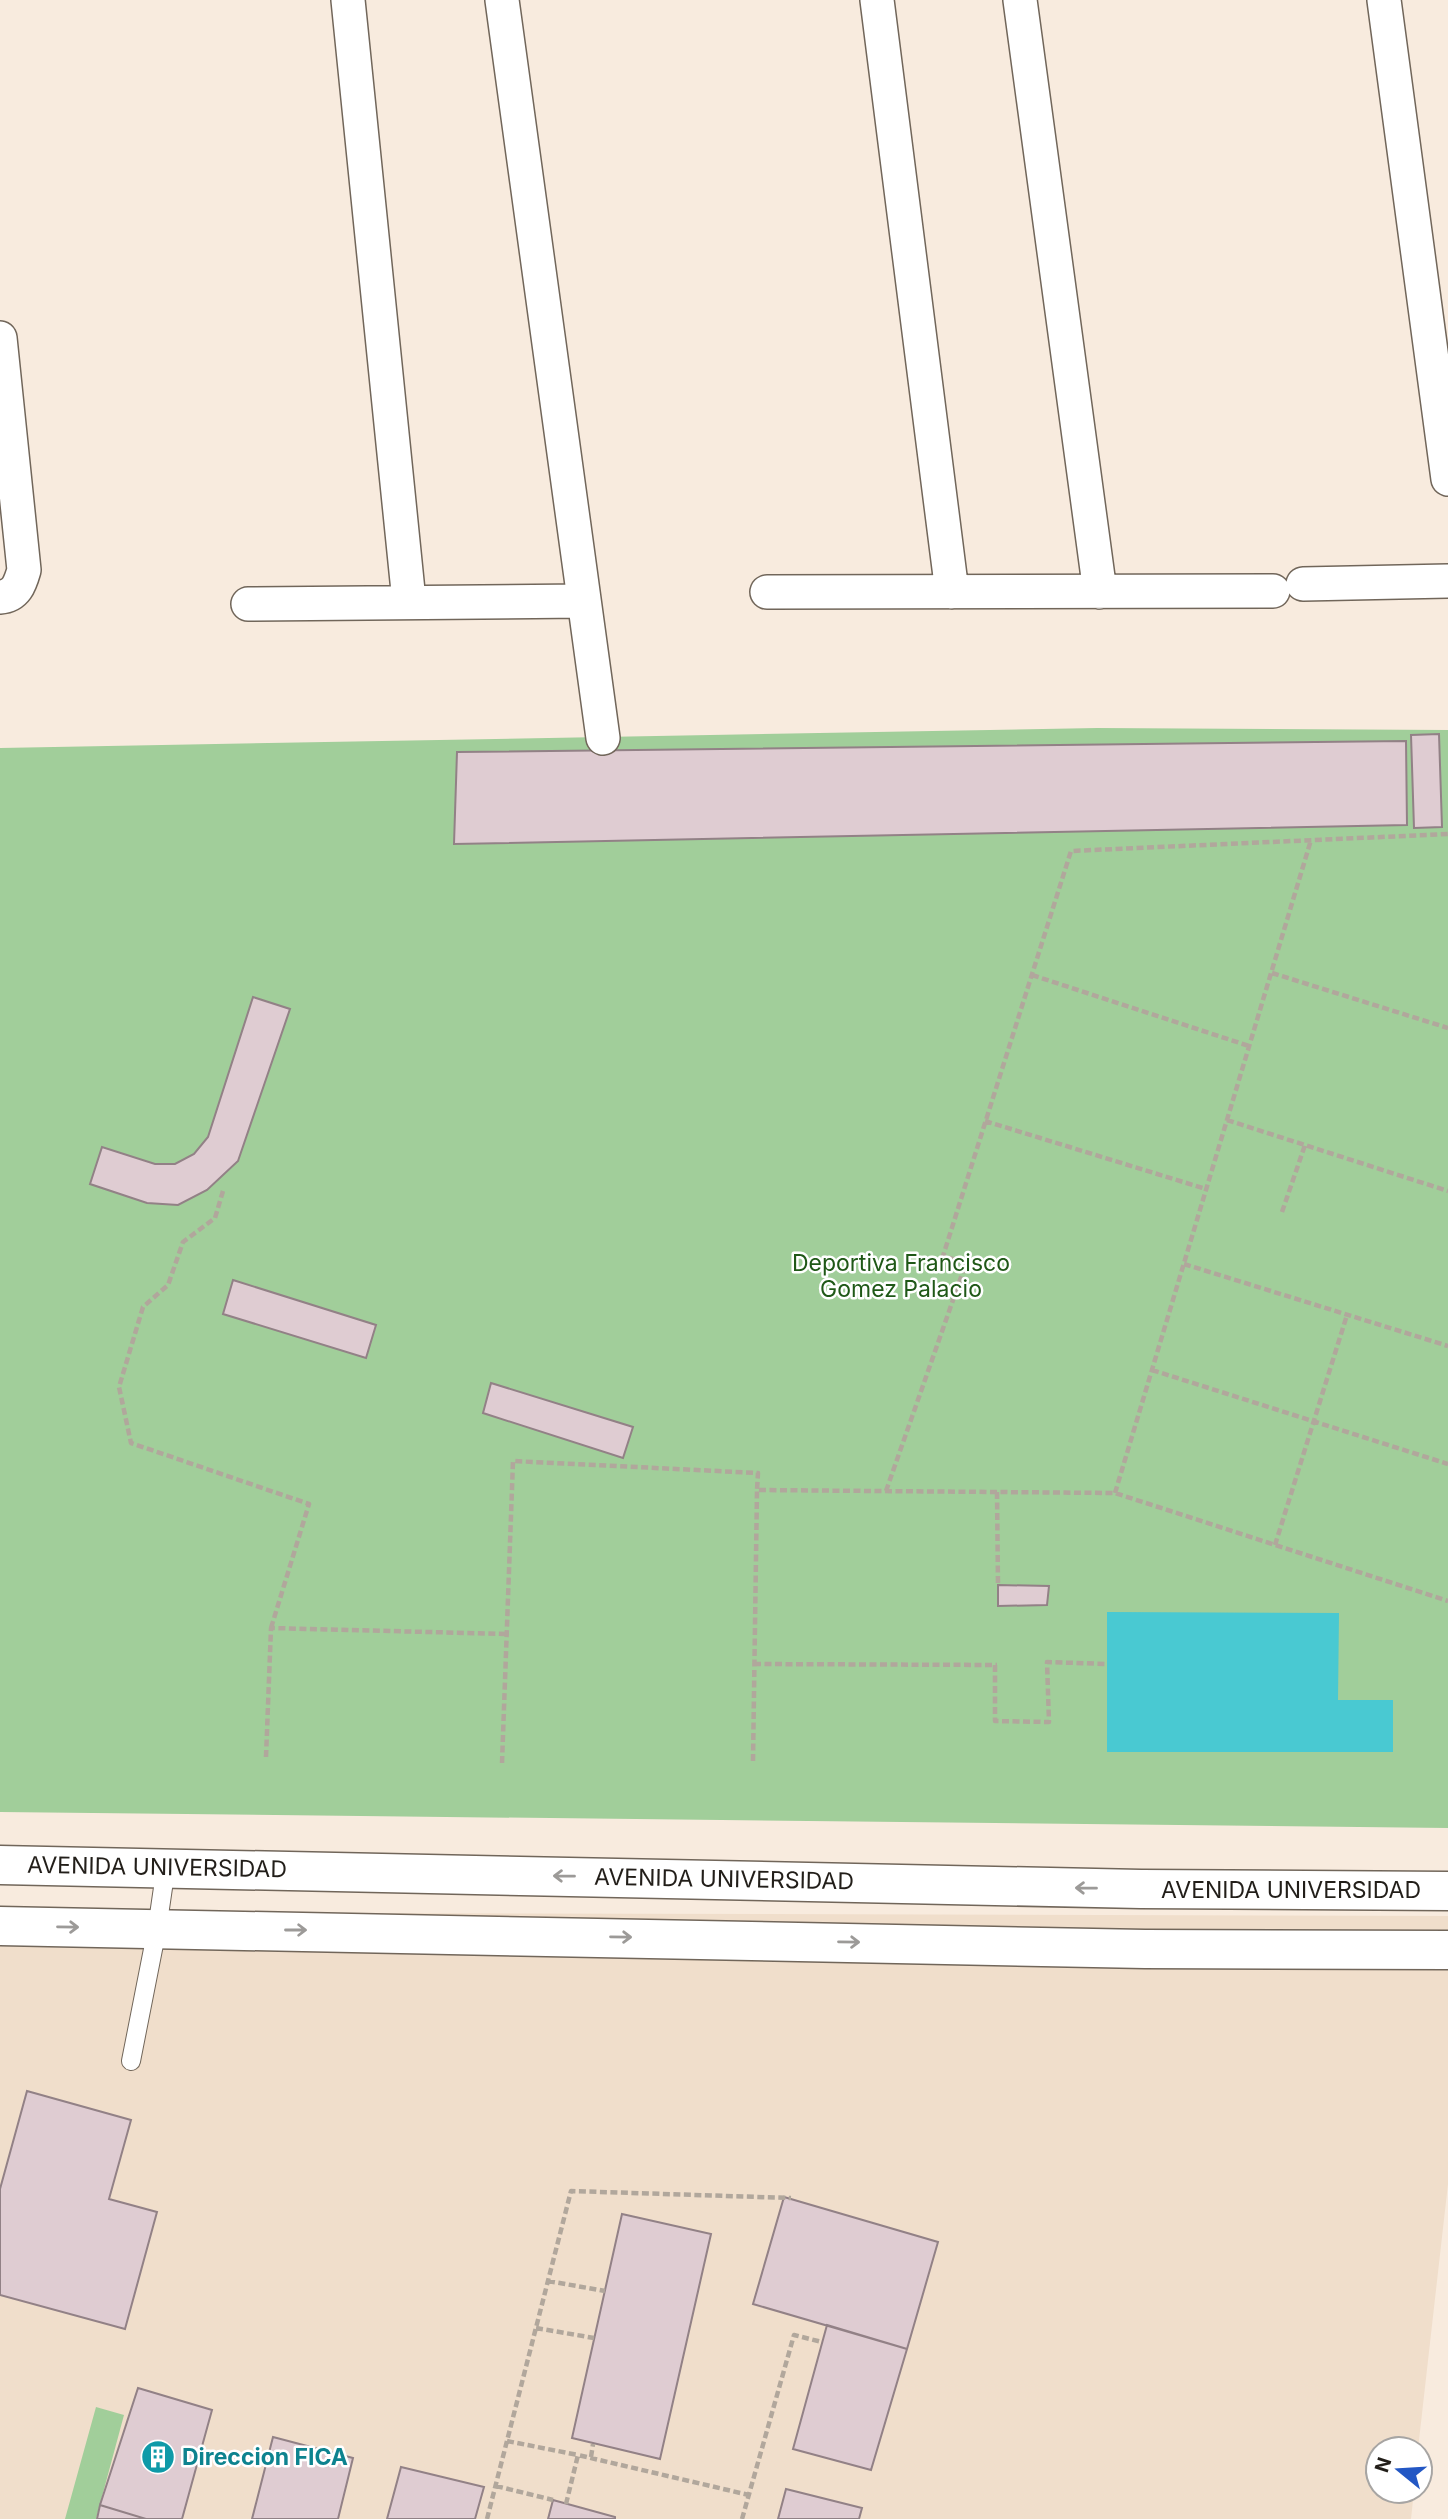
<svg xmlns="http://www.w3.org/2000/svg" width="1448" height="2519" viewBox="0 0 1448 2519" font-family="Inter,sans-serif">
<style>
.built{fill:#f0decb}
.green{fill:#a1ce9a}
.water{fill:#49c9d2}
.building{fill:#dfccd2;stroke:#928186;stroke-width:2}
.lines{fill:none;stroke-linecap:round;stroke-linejoin:round}
.service-casing{stroke:#71665a;stroke-width:20}
.minor-casing{stroke:#71665a;stroke-width:36}
.tertiary-casing{stroke:#71665a;stroke-width:41}
.path{stroke:#b1a79c;stroke-width:4.5;stroke-dasharray:7 3.5;stroke-linecap:butt}
.service{stroke:#fff;stroke-width:18}
.minor{stroke:#fff;stroke-width:33}
.tertiary{stroke:#fff;stroke-width:38}
.oneway{stroke:#9c9a98}
.labels{text-anchor:middle;dominant-baseline:central;stroke-width:5;stroke-linejoin:round;paint-order:stroke}
.park-label{font-size:23px;fill:#1f5817;stroke:#fff}
.street-label{font-size:23px;fill:#221e19;stroke:#fff}
.culture-label{font-size:23px;font-weight:bold;fill:#0d838f;stroke:#fff;text-anchor:start}
</style>
<rect width="100%" height="100%" fill="#f8ebde"/>
<!-- built -->
<path class="built" d="M0,1912L1448,1916V2184L1418,2449H1378V2491H1414L1411,2519H0Z"/>
<!-- green -->
<path class="green" d="M1097,728L1448,730V1828L0,1812V748Z
M96,2407L124,2415L96,2519H65Z"/>
<!-- water -->
<path class="water" d="M1107,1612L1339,1613L1338,1700H1393V1752H1107Z"/>
<!-- building -->
<path class="building" d="M1439,734L1442,827L1414,828L1411,735Z
M1406,741L1407,825L454,844L457,752Z
M253,997L290,1009L238,1161L207,1190L178,1205L147,1203L90,1184L102,1147L155,1164H175L194,1154L208,1137Z
M233,1280L376,1325L366,1358L223,1314Z
M491,1383L633,1427L623,1458L483,1413Z
M998,1585L1049,1586L1047,1605L998,1606Z
M27,2091L131,2120L109,2199L157,2212L125,2329L0,2295V2189Z
M784,2197L938,2242L907,2349L753,2304Z
M622,2214L711,2234L660,2459L572,2438Z
M827,2325L907,2349L871,2470L793,2449Z
M138,2388L212,2410L182,2519H146L100,2505Z
M273,2437L353,2458L338,2519H252Z
M401,2467L484,2487L475,2519H387Z
M786,2489L862,2508L859,2519H778Z
M553,2500L615,2517V2519H548Z
M100,2505L146,2519H97Z"/>
<g class="lines">
<!-- service casing -->
<g class="service-casing">
<path id="service" d="M131,2061L157,1929L166,1867"/>
</g>
<!-- minor casing -->
<g class="minor-casing">
<path id="minor" d="M348,0L409,601
M502,0L603,738
M877,0L952,592
M1020,0L1100,592
M1384,0L1448,479
M0,338L24,570C20,584 16,596 0,597
M1303,584L1448,581
M767,592L1273,591
M248,604L584,601"/>
</g>
<!-- tertiary casing -->
<g class="tertiary-casing">
<path id="tertiary" d="M0,1865L1141,1889L1448,1891
M0,1926L1145,1949L1448,1950"/>
</g>
<!-- path -->
<path class="path" d="M1272,973L1448,1028
M1032,975L1249,1046
M1227,1120L1448,1191
M985,1121L1206,1189
M223,1191L215,1218L183,1242L168,1285L143,1307L119,1387L131,1443L309,1504L271,1628
M1282,1212L1305,1145
M1184,1264L1448,1346
M1152,1370L1448,1464
M886,1491L966,1263L943,1256L1071,851L1448,834
M997,1492L998,1585
M1115,1493L1311,840
M1275,1545L1347,1315
M754,1664L997,1665
M995,1665V1721L1049,1722L1047,1662L1107,1664
M266,1757L271,1628L507,1634
M753,1761L757,1490L1115,1493L1448,1601
M502,1763L513,1461L758,1473L757,1490
M548,2281L605,2291
M536,2328L594,2338
M507,2441L578,2455
M591,2457L593,2444
M496,2486L553,2500
M566,2504L578,2455L749,2495
M487,2519L571,2191L791,2198
M742,2519L794,2335L822,2342"/>
<!-- service -->
<use href="#service" class="service"/>
<!-- minor -->
<use href="#minor" class="minor"/>
<!-- tertiary -->
<use href="#tertiary" class="tertiary"/>
</g>
<!-- one-way arrows -->
<defs><path id="oneway-shaft" d="M-6 0H5M1.5-3L5.5 0L1.5 3" fill="none" stroke-width="1.6" stroke-linecap="round" stroke-linejoin="round" transform="scale(1.75)"/></defs>
<g class="oneway">
<use href="#oneway-shaft" transform="translate(564 1876) rotate(-179)"/>
<use href="#oneway-shaft" transform="translate(1086 1888) rotate(-179)"/>
<use href="#oneway-shaft" transform="translate(68 1927) rotate(1)"/>
<use href="#oneway-shaft" transform="translate(296 1930)"/>
<use href="#oneway-shaft" transform="translate(621 1937) rotate(1)"/>
<use href="#oneway-shaft" transform="translate(849 1942) rotate(1)"/>
</g>
<!-- icons -->
<defs>
<g id="building-disc" transform="scale(1.75)"><circle r="9.5" fill="#0f9aa8" stroke="#fff"/><path d="M-4-6H4V6H1V3H-1V6H-4ZM-2.5-4.3h1.7v1.8h-1.7ZM.8-4.3h1.7v1.8H.8ZM-2.5-1h1.7V.8h-1.7ZM.8-1h1.7V.8H.8Z" fill="#fff"/></g>
</defs>
<g fill-rule="evenodd">
<use href="#building-disc" x="158" y="2457"/>
</g>
<g class="labels">
<!-- park labels -->
<g class="park-label">
<text x="901" y="1263">Deportiva Francisco<tspan x="901" dy="26">Gomez Palacio</tspan></text>
</g>
<!-- street labels -->
<g class="street-label">
<text transform="translate(157 1867) rotate(1)">AVENIDA UNIVERSIDAD</text>
<text transform="translate(724 1879) rotate(1)">AVENIDA UNIVERSIDAD</text>
<text x="1291" y="1890">AVENIDA UNIVERSIDAD</text>
</g>
<!-- culture labels -->
<g class="culture-label">
<text x="182" y="2457">Direccion FICA</text>
</g>
</g>
<!-- north arrow -->
<g transform="translate(1399 2470) rotate(288)"><circle r="33" fill="#ffffff" stroke="#a7a5a3" stroke-width="2"/>
<path d="M0-5L12 26L0 18L-12 26Z" fill="#2357c4"/>
<text y="-10" font-size="19" font-weight="bold" text-anchor="middle" fill="#221e19">N</text>
</g>
</svg>
